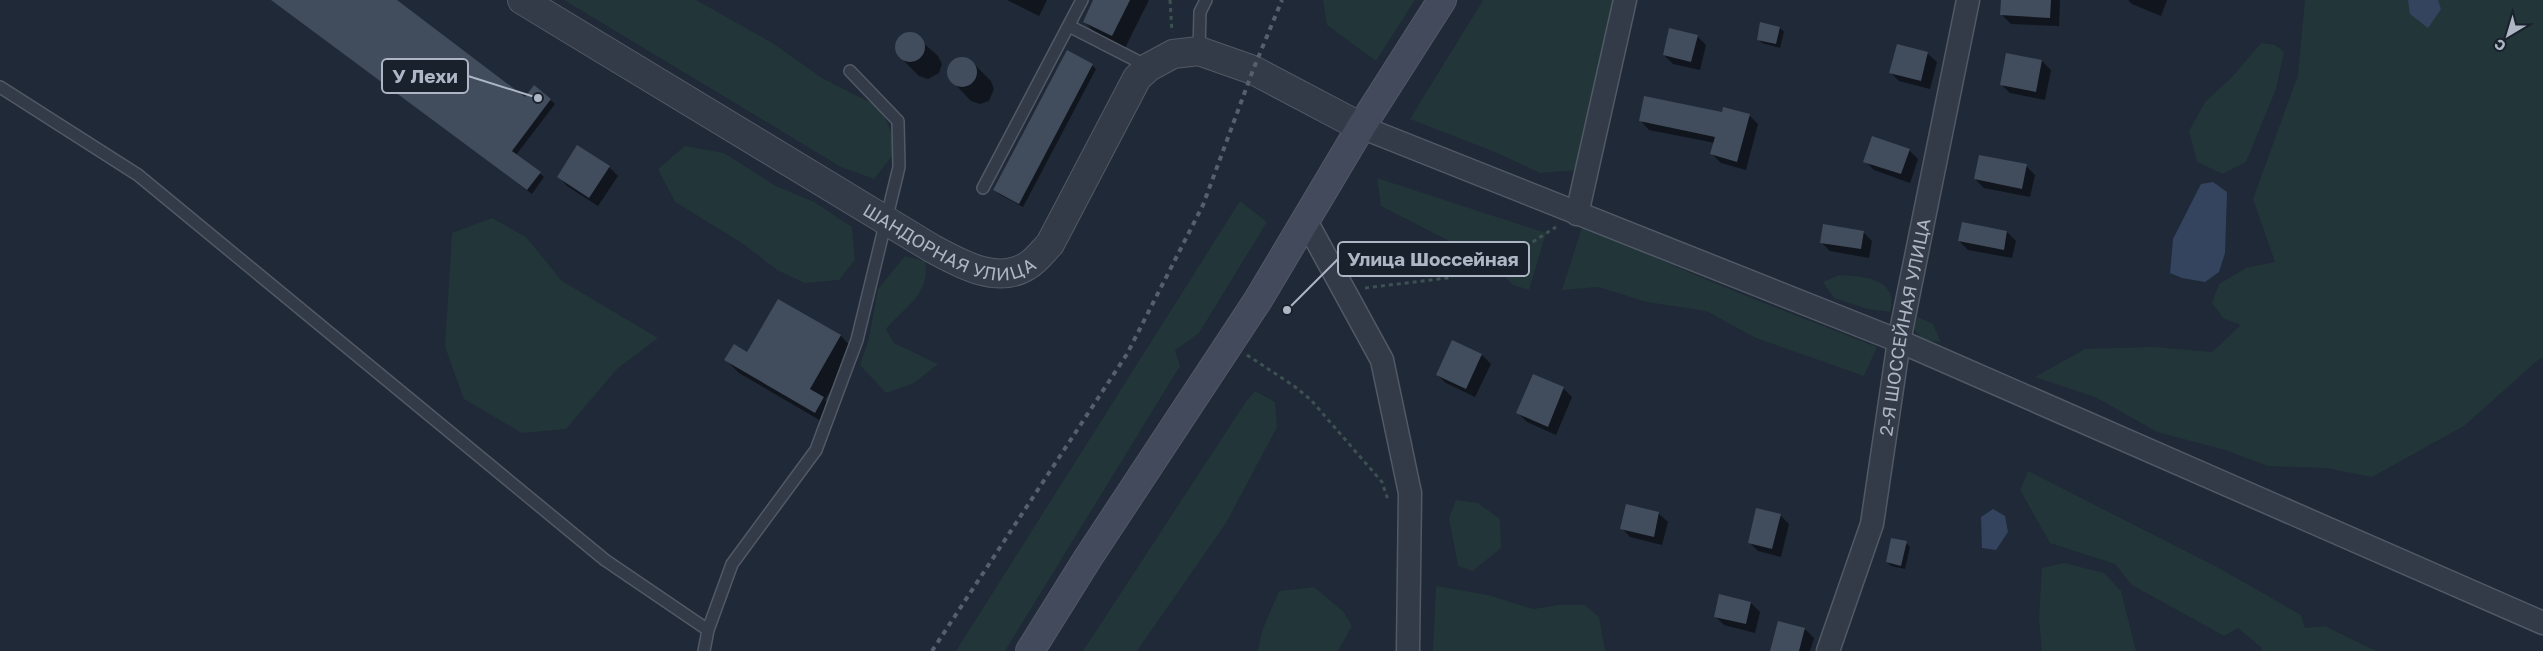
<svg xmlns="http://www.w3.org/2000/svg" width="2543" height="651" viewBox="0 0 2543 651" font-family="'Golos Text',sans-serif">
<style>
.green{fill:#223538}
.water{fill:#34445f}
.shadow{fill:#0007}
.building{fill:#414c5c}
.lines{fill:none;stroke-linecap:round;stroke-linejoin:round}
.service-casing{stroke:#515966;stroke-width:14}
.minor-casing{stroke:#515966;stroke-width:25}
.tertiary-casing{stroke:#515966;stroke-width:30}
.secondary-casing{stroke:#515966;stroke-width:30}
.path{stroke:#3d5153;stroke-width:3;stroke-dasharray:4 4;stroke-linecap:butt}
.service{stroke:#343b48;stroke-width:11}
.minor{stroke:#343b48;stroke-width:22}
.tertiary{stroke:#343b48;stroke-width:28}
.secondary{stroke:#424a5b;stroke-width:28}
.rail{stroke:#565f6f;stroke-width:4;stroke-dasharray:5 5;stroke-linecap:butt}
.labels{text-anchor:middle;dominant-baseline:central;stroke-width:4;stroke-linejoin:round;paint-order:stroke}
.street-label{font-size:18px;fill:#aeb6c5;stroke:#19212c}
.leader{fill:none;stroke:#aeb6c5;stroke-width:2}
.callout-dot{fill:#aeb6c5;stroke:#19212c;stroke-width:2}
.callout{fill:#19212c;stroke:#aeb6c5;stroke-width:2}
.callout-label{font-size:19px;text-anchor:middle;font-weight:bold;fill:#aeb6c5}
</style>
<rect width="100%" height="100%" fill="#202937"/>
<!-- green -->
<path class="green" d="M564,0H696L774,44L822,78L881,108L898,149L874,179L841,167Z
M1323,0H1415L1376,61L1327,25Z
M1483,0H1616L1579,170L1540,173L1495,152L1410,119Z
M2305,0H2543V358L2538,360L2464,426L2372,477L2326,468L2268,466L2225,450L2157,432L2095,397L2035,377L2085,349L2153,347L2212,352L2241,325L2223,318L2212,303L2219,284L2246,268L2275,262L2253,199L2298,75Z
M2261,43L2275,45L2284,52L2276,89L2246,162L2223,174L2197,162L2189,131L2205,102L2233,76Z
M685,146L724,153L774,185L814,202L852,227L855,260L839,280L805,283L777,270L742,243L675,202L658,169Z
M1377,178L1546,233L1529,290L1513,285L1490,262L1381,206Z
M1240,201L1267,222L1199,333L1175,350L1180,366L1005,651H956Z
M492,218L526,237L562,281L658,338L617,369L566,429L522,433L464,399L445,347L452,233Z
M1583,224C1679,271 1778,309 1877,347L1864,376L1756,338L1706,311L1647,302L1598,287L1562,290Z
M905,256L925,261C931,294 905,307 886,329L894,343L938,364L914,383L886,393L860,365L869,338L878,289Z
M1839,275C1864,277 1899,277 1890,312L1868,309L1834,298L1823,282Z
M1918,317L1933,324L1941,342L1923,340L1913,328Z
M1255,391L1275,402L1277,427L1226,523L1137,651H1083L1245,403Z
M2028,471L2219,568L2301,615L2305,628L2325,626L2376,651H2261L2262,648L2238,628L2224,636L2132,585L2115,564L2050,543L2020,490Z
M1456,500L1478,503L1500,519L1501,548L1473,571L1458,566L1449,518Z
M2064,563L2104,573L2121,591L2136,651H2042L2039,619L2042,568Z
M1436,586L1488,595L1533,609L1559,605H1585L1599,617L1605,651H1433Z
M1314,587L1344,612L1352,626L1338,651H1258L1262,631L1279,591Z"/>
<!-- water -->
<path class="water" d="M2408,0H2438L2441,9L2428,28L2410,14Z
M2213,182L2227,192L2225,253L2219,272L2205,282L2182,278L2170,273L2173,239L2201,184Z
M1993,509L2005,516L2008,532L1996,550L1982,548L1981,517Z"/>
<!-- shadow -->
<path class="shadow" d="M272,0H395L526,99L534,87L555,104L516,155L544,177L532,194Z
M1007,0H1047L1039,16Z
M1095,0H1149L1125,48L1097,35L1084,21Z
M2003,0H2060L2059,26L2011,24L2002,15Z
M2128,0H2167L2161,16L2132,4Z
M1761,24L1780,28L1784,32L1780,48L1762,43L1758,39Z
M913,34L938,56L942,64L939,73L928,79L919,76L901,58L896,45L900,37Z
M1697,36L1706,45L1700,70L1673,64L1664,55Z
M1898,45L1928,54L1937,62L1930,89L1899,81L1890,72Z
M2007,55L2042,61L2051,70L2045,100L2010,93L2001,84Z
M960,58L973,63L991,81L994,89L989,101L980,104L971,101L954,83L948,70L952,62Z
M1092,65L1096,69L1023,207L999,194L994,190Z
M1723,113L1749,115L1758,124L1746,170L1721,163L1712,154L1715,143L1649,130L1641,121Z
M1909,150L1918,159L1910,183L1874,170L1865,161Z
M2026,166L2035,175L2030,197L1984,188L1975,179Z
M609,167L618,176L598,206L567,186L559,177Z
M1863,232L1872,241L1869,258L1830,251L1821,242Z
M2007,232L2016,241L2012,258L1968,250L1959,241Z
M779,300L841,336L854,350L825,400L836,411L828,425L739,373L726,360L748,354Z
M1453,342L1482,355L1491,364L1475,397L1446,383L1437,375Z
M1563,388L1572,397L1556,435L1527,422L1518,413Z
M1627,506L1659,514L1668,522L1662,545L1630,537L1622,528Z
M1780,515L1789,524L1781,557L1758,551L1749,542Z
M1906,543L1910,547L1905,569L1891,566L1887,562Z
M1720,596L1751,603L1760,612L1755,633L1724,625L1715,616Z
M1805,629L1814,638L1810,651H1773Z"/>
<!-- building -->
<path class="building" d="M271,0H397L525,97L534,85L551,99L512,151L541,172L527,190Z
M1093,0H1130L1112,36L1083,22Z
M2001,0H2051L2050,18L2000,15Z
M1760,22L1780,27L1776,44L1757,40Z
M1669,28L1698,35L1691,62L1663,55Z
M895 47a15 15 0 1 1 30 0a15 15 0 1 1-30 0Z
M1897,44L1928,52L1921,81L1889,73Z
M1067,50L1093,64L1019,204L993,190Z
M2006,53L2042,60L2036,92L2000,85Z
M947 72a15 15 0 1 1 30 0a15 15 0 1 1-30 0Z
M1644,96L1722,112L1723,107L1750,114L1737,162L1710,154L1715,137L1639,121Z
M1872,136L1910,149L1901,174L1863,162Z
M577,145L610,166L589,198L557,177Z
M1979,155L2027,164L2022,189L1974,179Z
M1962,222L2007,231L2004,250L1958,241Z
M1823,224L1864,231L1861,249L1820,243Z
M778,299L841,335L810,389L824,397L815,413L724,360L734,344L747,352Z
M1452,340L1482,354L1466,389L1436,375Z
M1533,374L1564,387L1548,427L1516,413Z
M1626,504L1659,512L1654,537L1620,529Z
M1756,508L1781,514L1772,549L1748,543Z
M1891,538L1907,541L1901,566L1886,562Z
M1719,594L1751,602L1746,624L1714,617Z
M1778,621L1805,628L1799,651H1770Z"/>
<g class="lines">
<!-- service casing -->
<g class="service-casing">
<path id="service" d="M1069,26L1149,67
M1199,51L1200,12L1206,0
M0,87L138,175L605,560L708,630
M983,188L1082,0
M704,651L708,630L732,564L816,450L857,340L899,167L898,121L850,71"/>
</g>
<!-- minor casing -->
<g class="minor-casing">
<g id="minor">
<path d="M1361,127L1899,341L2543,623"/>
<path d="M1577,214L1625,0"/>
<path d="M1306,221L1382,360L1410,493L1408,651"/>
<path id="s1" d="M1828,651L1872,524L1899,341L1968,0"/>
</g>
</g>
<!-- tertiary casing -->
<g class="tertiary-casing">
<g id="tertiary">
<path id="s2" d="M522,0L933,249C961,264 997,285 1027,266C1036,261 1043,251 1050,244L1137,78L1149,67L1173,54L1199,51L1253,70L1361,127"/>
</g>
</g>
<!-- secondary casing -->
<g class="secondary-casing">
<path id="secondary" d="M1030,651L1088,558L1258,300L1361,127L1442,0"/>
</g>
<!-- path -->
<path class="path" d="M1170,0L1172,32
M1365,288L1447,278L1517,252L1556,227
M1247,355L1294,386L1311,400L1382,482L1388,500"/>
<!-- service -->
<use href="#service" class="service"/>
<!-- minor -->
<use href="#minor" class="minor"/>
<!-- tertiary -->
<use href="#tertiary" class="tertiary"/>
<!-- secondary -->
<use href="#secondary" class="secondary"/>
<!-- rail -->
<path class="rail" d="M932,651L1127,354L1203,205L1253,70L1282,0"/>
</g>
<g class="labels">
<!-- street labels -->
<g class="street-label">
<text stroke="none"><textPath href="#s2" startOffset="495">ШАНДОРНАЯ УЛИЦА</textPath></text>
<text stroke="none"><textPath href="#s1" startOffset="334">2-Я ШОССЕЙНАЯ УЛИЦА</textPath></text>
</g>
</g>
<!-- callouts -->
<path class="leader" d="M538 98L468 76M1287 310L1338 259"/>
<g class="callout-dot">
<circle cx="538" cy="98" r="5"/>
<circle cx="1287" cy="310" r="5"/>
</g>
<g class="callout">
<rect x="382" y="59" width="86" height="34" rx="5"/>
<rect x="1338" y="242" width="191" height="34" rx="5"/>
</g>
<g class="callout-label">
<text x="425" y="83">У Лехи</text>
<text x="1433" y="266">Улица Шоссейная</text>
</g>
<!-- north arrow -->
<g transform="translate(2508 35) rotate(218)" stroke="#19212c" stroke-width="4" paint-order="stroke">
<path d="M0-4L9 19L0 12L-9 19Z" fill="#aeb6c5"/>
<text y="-8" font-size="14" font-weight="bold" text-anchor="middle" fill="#aeb6c5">С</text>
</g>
</svg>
